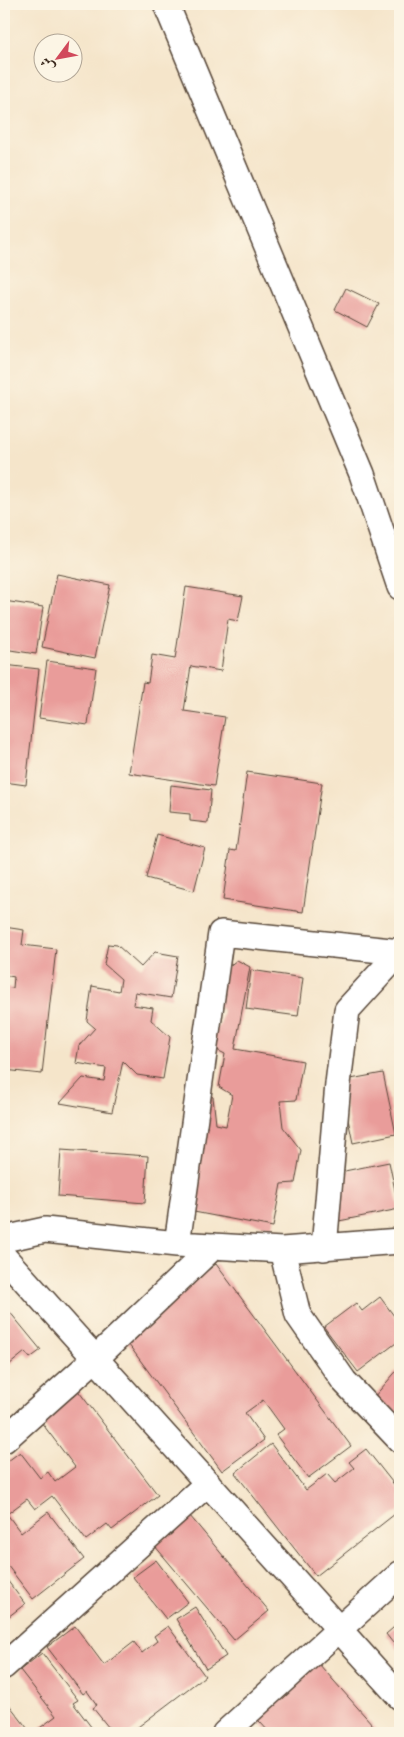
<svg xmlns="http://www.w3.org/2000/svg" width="404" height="1737" viewBox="0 0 404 1737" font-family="'IM FELL French Canon',Amiri,serif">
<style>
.building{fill:#e99c9a}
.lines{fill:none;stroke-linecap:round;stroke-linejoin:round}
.minor-casing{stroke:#574638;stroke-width:28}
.minor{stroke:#fff;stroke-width:25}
</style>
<rect width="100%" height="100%" fill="#fcf5e5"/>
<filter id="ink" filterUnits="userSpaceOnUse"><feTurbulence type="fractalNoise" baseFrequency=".02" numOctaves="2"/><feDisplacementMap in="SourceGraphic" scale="10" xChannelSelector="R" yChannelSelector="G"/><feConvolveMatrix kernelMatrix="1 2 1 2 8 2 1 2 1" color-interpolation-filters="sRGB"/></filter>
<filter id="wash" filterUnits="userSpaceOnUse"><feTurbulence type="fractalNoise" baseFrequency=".0096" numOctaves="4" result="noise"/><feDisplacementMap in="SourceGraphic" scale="20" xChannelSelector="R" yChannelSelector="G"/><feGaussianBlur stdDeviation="1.12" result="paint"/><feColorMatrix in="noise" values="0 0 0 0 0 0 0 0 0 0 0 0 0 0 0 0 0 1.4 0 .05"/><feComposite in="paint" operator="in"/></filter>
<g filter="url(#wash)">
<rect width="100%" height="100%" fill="#f5e5ca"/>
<g id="blocks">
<!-- building -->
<path class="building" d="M346,288L379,304L367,327L335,310Z
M57,574L110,585L95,658L42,647Z
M186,587L243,596L238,621L228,619L221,671L191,666L184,711L225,717L214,786L129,773L143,682L148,683L152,655L175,659Z
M4,601L43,607L36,654L4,649Z
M47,661L96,668L88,725L39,718Z
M4,665L39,669L26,785L4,782Z
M247,772L322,783L303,912L223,900L230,850L236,851Z
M171,785L211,790L208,823L190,821V814L169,812Z
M157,835L205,848L194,891L146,878Z
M4,927L24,930L22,945L56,949L42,1074L4,1070V987L13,988L14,977L4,975Z
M108,944L117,945L141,967L155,952L178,956L171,998L135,992L133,1005L153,1008L151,1020L170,1037L163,1079L137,1075L123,1061L112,1112L60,1103L83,1078L104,1081L106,1068L76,1063L79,1046L95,1028L87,1021L92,986L119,991L121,979L104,964Z
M237,960L250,967L235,1049L303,1061L296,1100L280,1101L283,1127L301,1150L295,1183L281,1184L273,1227L173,1208L191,1129L208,1127L192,1106L201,1091L213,1097L216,1124L226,1126L232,1095L219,1087L225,1054L199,1041L220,1026L223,1010L205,1000L219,974Z
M251,970L303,978L298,1016L246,1009Z
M383,1073L396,1134L353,1143L340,1081Z
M61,1150L148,1156L145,1203L58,1196Z
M389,1162L399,1209L329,1223L320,1176Z
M216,1264L351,1446L308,1478L276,1435L284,1429L263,1400L245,1413L264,1440L222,1471L123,1337L162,1303Z
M380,1297L400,1324V1340L358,1372L324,1327L356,1303L362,1311Z
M4,1305L41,1350L30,1358L25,1352L4,1369Z
M400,1367V1408L394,1416L373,1398Z
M76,1388L158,1495L112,1530L107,1524L86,1540L52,1496L35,1509L27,1499L7,1514L21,1533L48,1512L84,1559L33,1599L4,1561V1464L20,1452L40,1478L48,1472L55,1482L75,1467L38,1418Z
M271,1444L306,1490L327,1474L335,1483L354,1468L349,1462L366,1449L400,1492V1510L316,1576L235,1473Z
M190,1516L269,1611L234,1640L154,1545Z
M156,1560L188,1602L166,1619L133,1577Z
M4,1576L25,1604L4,1620Z
M195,1607L226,1656L206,1669L176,1619Z
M400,1622V1652L386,1634Z
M75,1626L104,1665L134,1642L142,1653L157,1641L154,1636L168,1626L205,1676L130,1733H113L93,1708L97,1705L87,1691L83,1694L47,1647Z
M42,1653L78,1700L73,1703L95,1732L94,1733H33L56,1716L20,1670Z
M311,1655L380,1733H270L249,1710Z
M4,1698L31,1733H4Z"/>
</g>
</g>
<g filter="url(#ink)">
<use href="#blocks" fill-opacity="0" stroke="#574638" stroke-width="1"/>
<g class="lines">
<!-- minor casing -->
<g class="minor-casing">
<path id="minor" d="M166,4L362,474L400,587
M4,1239L45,1230L177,1244L282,1250L298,1315L344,1381L400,1440
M177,1244L221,933L400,952
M324,1248L338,1084L347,1010L400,952
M282,1250L400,1241
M4,1257L400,1697
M4,1440L96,1358L214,1246
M4,1666L208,1483
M225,1733L400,1574"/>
</g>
<!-- minor -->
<use href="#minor" class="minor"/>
</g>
</g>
<!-- margin -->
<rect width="404" height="1737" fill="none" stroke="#fcf5e5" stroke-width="20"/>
<!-- north arrow -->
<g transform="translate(58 58) rotate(238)"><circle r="24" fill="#fcf5e5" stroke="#afa495"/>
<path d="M0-4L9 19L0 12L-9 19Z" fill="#d1495b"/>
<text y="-8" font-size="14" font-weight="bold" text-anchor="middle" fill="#3b2a1e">ش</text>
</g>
</svg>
